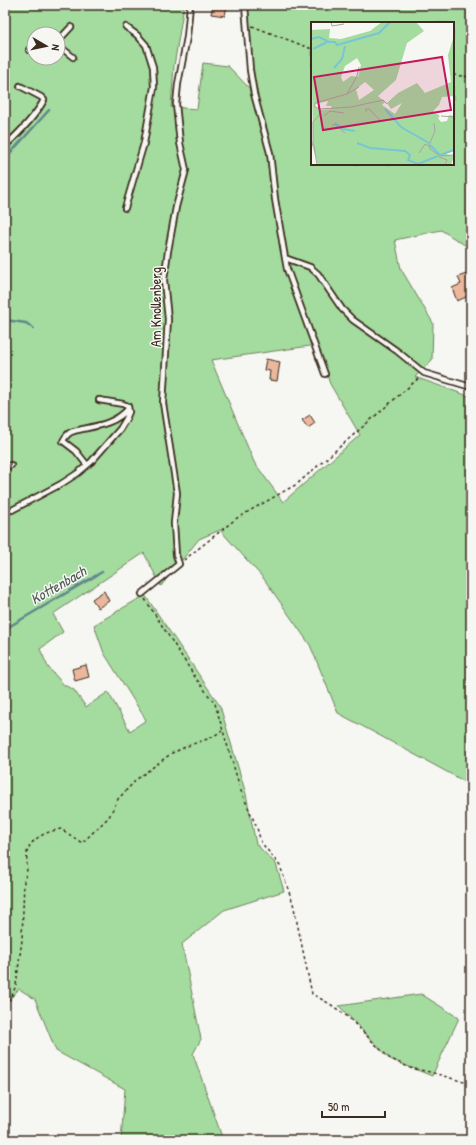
<svg xmlns="http://www.w3.org/2000/svg" width="476" height="1145" viewBox="0 0 476 1145" font-family="'Patrick Hand',sans-serif">
<style>
.green{fill:#a4db9f;stroke:#70825e;fill-rule:evenodd}
.lines{fill:none;stroke-linecap:round;stroke-linejoin:round}
.stream{stroke:#5f888b;stroke-width:2.5}
.building{fill:#ebb79d;stroke:#3b2a1e}
.service-casing{stroke:#3b2a1e;stroke-width:8}
.path{stroke:#3b2a1e;stroke-width:1.5;stroke-dasharray:3 3;stroke-linecap:butt}
.service{stroke:#f6f6f2;stroke-width:4.5}
.labels{text-anchor:middle;dominant-baseline:central;stroke-width:3;stroke-linejoin:round;paint-order:stroke}
.street-label{font-size:14px;fill:#3b2a1e;stroke:#f6f6f2}
.water-label{font-size:15px;font-style:italic;fill:#4d5954;stroke:#f6f6f2}
.inset-river{fill:none;stroke:#77c6d3;stroke-width:2}
.inset-road{fill:none;stroke:#aba49d;stroke-width:1}
.view{fill:#c2185b;fill-opacity:0.15;stroke:#c2185b;stroke-width:2}
.inset-edge{fill:none;stroke:#3b2a1e;stroke-width:2}
</style>
<rect width="100%" height="100%" fill="#f6f6f2"/>
<filter id="ink" filterUnits="userSpaceOnUse"><feTurbulence type="fractalNoise" baseFrequency=".025" numOctaves="2"/><feDisplacementMap in="SourceGraphic" scale="8" xChannelSelector="R" yChannelSelector="G"/><feConvolveMatrix kernelMatrix="1 2 1 2 8 2 1 2 1" color-interpolation-filters="sRGB"/></filter>
<g filter="url(#ink)">
<!-- green -->
<path class="green" d="M5,5H184L174,66L171,107L197,109L203,63L228,66L251,90L243,5H471V249L441,230L395,240L401,269L433,323L432,360L415,377L471,397V785L338,713L310,645L264,579L220,530L199,539L161,586L144,553L53,614L63,632L40,649L48,667L64,685L74,690L86,707L108,692L130,731L146,720L104,653L94,625L145,595L220,706L246,794L256,844L276,864L284,891L224,910L182,944L201,1039L193,1054L223,1140H121L125,1089L56,1051L35,999L19,989L5,1004ZM312,23H453V164H312ZM34,34H58V58H34ZM317,345L330,384L360,435L283,502L254,462L211,360Z
M421,994L459,1018L432,1076L390,1059L339,1006Z"/>
<g class="lines">
<!-- stream -->
<path class="stream" d="M5,159L49,110
M5,320L26,323L33,328
M5,629L102,572"/>
</g>
<!-- building -->
<path class="building" d="M213,5H227L225,16L211,14Z
M469,273L471,276V295L457,301L452,288L461,284L458,277Z
M266,359L280,362L277,381L269,380L270,371L264,370Z
M310,415L315,423L308,428L302,420Z
M104,591L109,601L98,608L92,599Z
M86,665L89,677L75,681L72,669Z"/>
<g class="lines">
<!-- service casing -->
<g class="service-casing">
<path id="service" d="M245,5L250,70L254,94L270,153L275,199L285,258L310,267L318,274L342,309L353,320L397,351L424,373L471,387
M58,41L71,27
M58,45L73,57
M29,50H34
M5,146C18,134 36,115 44,100L41,97L20,86
M125,208L144,143L154,87L153,67L146,45L137,35L126,27
M285,258L287,269L325,374
M87,465L76,451L63,441C65,437 69,432 74,431C94,426 114,425 128,409
M5,467L11,465
M12,510L61,484L78,473L91,462L120,429L126,419L129,412L128,406L123,404L99,400
M142,594L179,564L176,555L174,523L177,493L163,403L168,319L164,280L168,251L176,207L186,170L180,143L176,104L178,84L187,37L190,5"/>
</g>
<!-- path -->
<path class="path" d="M252,26L312,49
M453,75L471,77
M184,560L237,518L297,484L420,377
M145,599L195,677L215,704L241,791L257,828L261,842L280,866L293,903L312,994L330,1004L348,1017L389,1058L410,1068L430,1072L471,1084
M5,1006L11,998L16,985L22,940L24,880C29,869 26,864 27,853C30,838 48,831 61,829L82,843L109,817L118,799L137,779L172,753L190,745L210,738L222,731"/>
<!-- service -->
<use href="#service" class="service"/>
</g>
</g>
<g class="labels">
<!-- street labels -->
<g class="street-label">
<text transform="translate(155 307) rotate(-90)">Am Knollenberg</text>
</g>
<!-- water labels -->
<g class="water-label">
<text transform="translate(58 585) rotate(-30)">Kottenbach</text>
</g>
</g>
<!-- overview -->
<g transform="translate(311 22)">
<rect width="143" height="143" fill="#f6f6f2"/>
<path d="M71,0H105L113,9L96,21L85,58L67,74L74,80L71,83L84,92L91,81L80,87L76,81L87,71L106,61L114,71L140,60L137,33L143,14V74L131,75L128,83L122,89L129,94L127,96L130,100L136,99L138,93L143,94V127L135,132L143,134L140,143H7L0,120L2,119L0,8L19,7L18,16L30,17L59,9ZM46,36L50,43L47,55L40,54L32,60L30,55L34,44ZM54,60L63,68L48,78L45,67ZM17,79L15,84H20L21,87L9,88L4,84V82Z" fill="#a4db9f" fill-rule="evenodd"/>
<path class="inset-river" d="M0,17L8,15L18,20H24L26,23L68,11L79,0H87M2,27L16,20M23,46L31,37L34,24M74,87L90,105L118,121M24,101L32,107L44,109M46,121L59,126L94,129L99,133L97,138L107,142L127,134M119,123L129,133L143,128"/>
<path class="inset-road" d="M20,0L21,4L33,2M48,45L46,54L36,72L4,81V85L9,87L40,85L72,78L76,82M36,72L48,65M55,90V87H58L69,98M13,94L19,89L33,91M130,94L143,95M123,101L124,109L118,123L119,127L129,134L143,133M21,104L23,102L34,111M0,122L3,123L6,143M2,122V100L9,92V87M108,131L114,122L118,124M128,135L136,138L134,143"/>
<path class="view" d="M131,35L140,88L12,108L3,55Z"/>
<rect width="143" height="143" class="inset-edge"/>
</g>
<!-- margin -->
<rect width="476" height="1145" fill="none" stroke="#f6f6f2" stroke-width="20"/>
<rect x="10" y="10" width="456" height="1125" fill="none" stroke="#3b2a1e" stroke-width="1.5" filter="url(#ink)"/>
<!-- north arrow -->
<g transform="translate(46 46) rotate(99)"><circle r="19" fill="#f6f6f2" stroke="#aba49d"/>
<path d="M0-3L7 15L0 10L-7 15Z" fill="#3b2a1e"/>
<text y="-6" font-size="11" font-weight="bold" text-anchor="middle" fill="#3b2a1e">N</text>
</g>
<!-- scale -->
<path d="M322 1111v6h63v-6" fill="none" stroke="#3b2a1e" stroke-width="2"/>
<text x="328" y="1111" font-size="12" fill="#3b2a1e" stroke="#f6f6f2" stroke-width="3" paint-order="stroke">50 m</text>
</svg>
